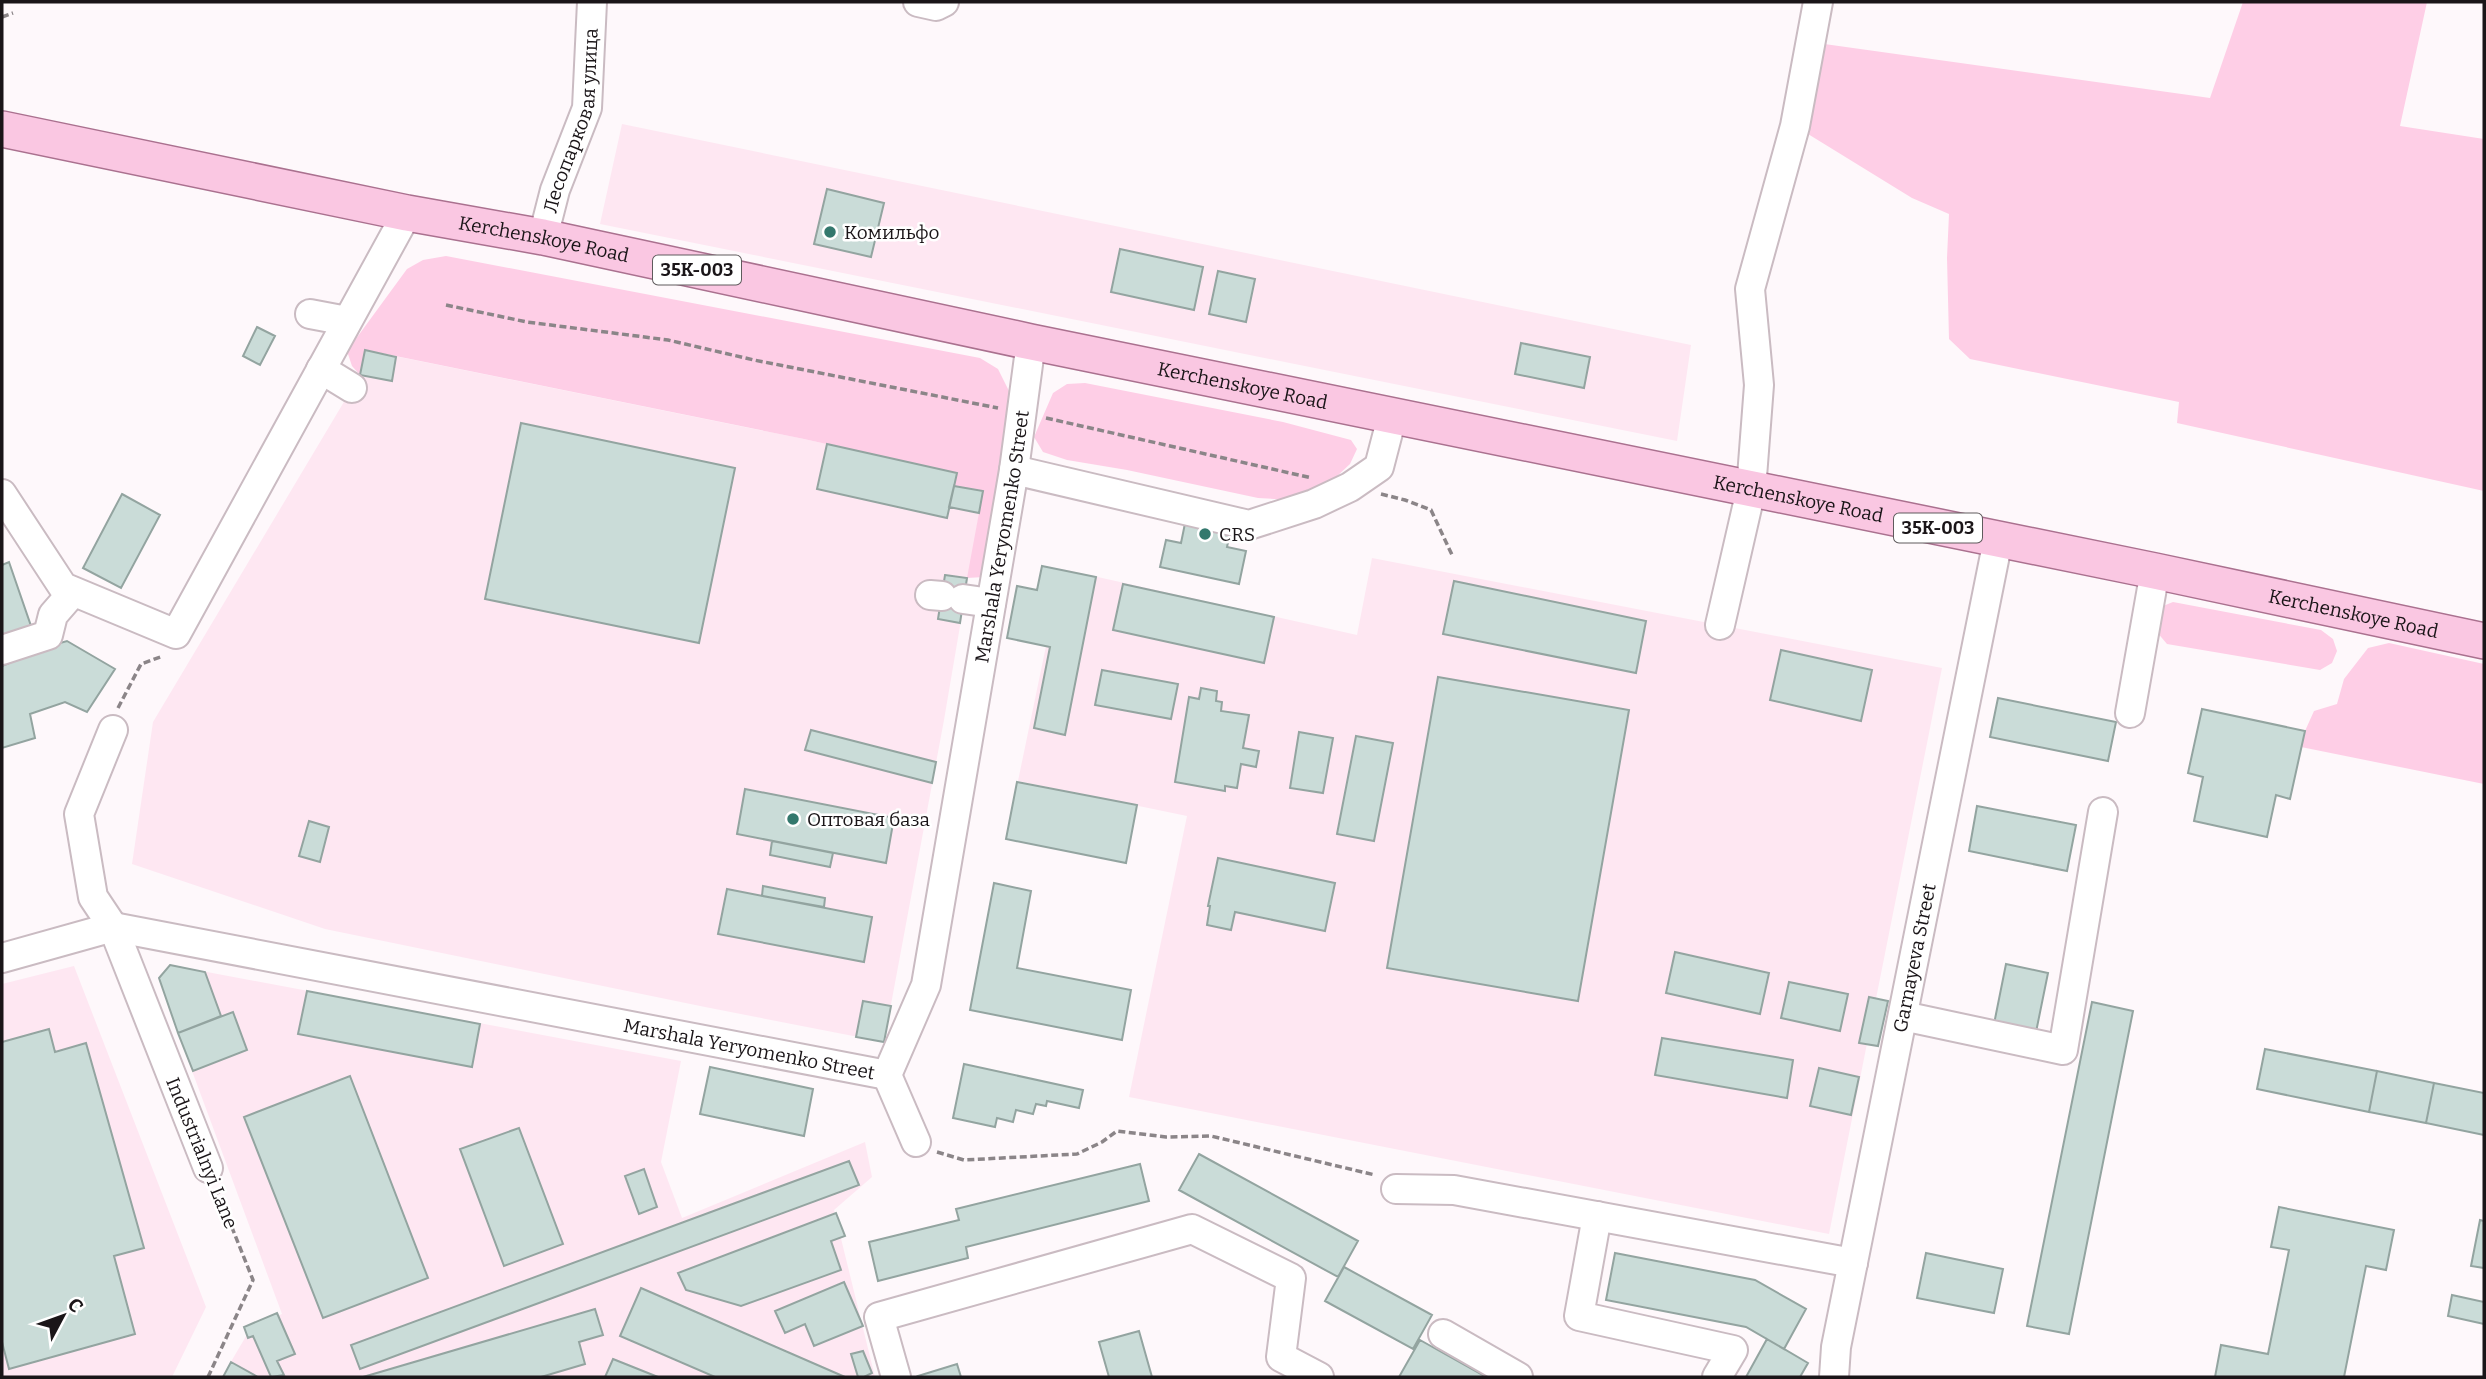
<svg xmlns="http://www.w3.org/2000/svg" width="2486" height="1379" viewBox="0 0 2486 1379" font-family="Bitter,serif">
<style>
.built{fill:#fee7f2}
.green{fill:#fecee6}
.building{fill:#cadcd8;stroke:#93a4a0;stroke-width:2}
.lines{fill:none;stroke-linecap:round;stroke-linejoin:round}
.minor-casing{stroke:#cabbc2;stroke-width:32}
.major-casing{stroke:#aa718f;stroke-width:38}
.path{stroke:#8b8588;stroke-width:3.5;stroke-dasharray:7 3.5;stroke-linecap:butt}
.minor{stroke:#fff;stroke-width:28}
.major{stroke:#fac7e2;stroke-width:35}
.poi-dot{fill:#33786d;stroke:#fff;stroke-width:2.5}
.labels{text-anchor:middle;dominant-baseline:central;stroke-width:5;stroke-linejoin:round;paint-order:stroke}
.shield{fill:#fff;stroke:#5f5b5d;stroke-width:2}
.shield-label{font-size:18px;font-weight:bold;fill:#1a1518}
.street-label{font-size:19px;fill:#1a1518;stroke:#fff}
.poi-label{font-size:19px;fill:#1a1518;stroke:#fff;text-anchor:start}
</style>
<rect width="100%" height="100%" fill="#fef8fb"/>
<!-- built -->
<path class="built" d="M622,124L1691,345L1677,441L600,224Z
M365,350L804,439L957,473L983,491L944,720L884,1042L705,1007L325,929L132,864L153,722L360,375Z
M1372,558L1942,668L1829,1234L1129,1097L1187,816L1018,781L1062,569L1357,635Z
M170,965L681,1061L661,1162L682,1218L865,1142L872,1177L834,1210L875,1377H222L252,1326L282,1314L178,1033Z
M74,966L206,1307L172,1377H2V984Z"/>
<!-- green -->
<path class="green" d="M2243,2H2427L2400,126L2484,139V491L2177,423L2179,402L1970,359L1949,339L1947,258L1949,214L1912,198L1795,126L1810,42L2210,98Z
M446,256L980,358L998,369L1009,391L1000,493L984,577L967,578L983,491L954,486L956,473L804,439L366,350L360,375L352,366L347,351L407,269L423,260Z
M1085,383L1283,422L1351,440L1357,449L1350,464L1334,479L1291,500L1258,498L1127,470L1067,460L1043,452L1034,437L1053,393L1067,384Z
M2173,602L2321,630L2333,639L2337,651L2332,663L2320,670L2167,644L2156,631L2155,616L2163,606Z
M2389,643L2484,664V784L2301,747L2305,731L2314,711L2337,704L2344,679L2368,648Z"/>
<!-- building -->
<path class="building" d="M827,189L884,203L871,257L814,244Z
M1120,249L1203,267L1194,310L1111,292Z
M1218,271L1255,279L1246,322L1209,314Z
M257,327L275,336L260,365L243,356Z
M1521,343L1590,357L1584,388L1515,374Z
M365,350L396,357L392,381L360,375Z
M521,423L735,468L699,643L485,599Z
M827,444L957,473L947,518L817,489Z
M954,486L983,491L979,513L949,507Z
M122,494L160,515L121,588L83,568Z
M1190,499L1235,509L1227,547L1246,551L1239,584L1160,567L1166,540L1181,543Z
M9,562L31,626L2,636V565Z
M1042,566L1096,577L1065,735L1034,728L1050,647L1007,638L1017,586L1037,590Z
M945,575L967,578L960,623L938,619Z
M1454,581L1646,621L1636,673L1443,634Z
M1123,584L1274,617L1264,663L1113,630Z
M67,641L115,669L87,712L65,702L30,714L35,738L2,748V666L46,647Z
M1781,650L1872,670L1861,721L1770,700Z
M1102,670L1178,684L1171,719L1095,705Z
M1438,677L1629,710L1578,1001L1387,968Z
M1201,688L1217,691L1216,701L1222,702L1221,711L1249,715L1243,748L1259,751L1256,767L1241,764L1237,788L1225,786V791L1175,782L1189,697L1199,699Z
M1998,698L2116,722L2108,761L1990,737Z
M2202,709L2305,731L2290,799L2276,795L2267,837L2194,821L2203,777L2188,773Z
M811,730L936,762L932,783L805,750Z
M1299,732L1333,738L1323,793L1290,788Z
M1356,736L1393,743L1374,841L1337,834Z
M1017,782L1137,805L1126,863L1006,839Z
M745,789L894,818L886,863L737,834Z
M1977,806L2076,825L2067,871L1969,851Z
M309,821L329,827L320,862L299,856Z
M772,841L833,853L830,867L770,855Z
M1218,858L1335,883L1325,931L1235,912L1231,930L1207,925L1210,906H1208Z
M994,883L1031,891L1017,968L1131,990L1122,1040L970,1010Z
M763,886L825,898L824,907L762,896Z
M727,889L872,917L864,962L718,934Z
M1675,952L1769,973L1760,1014L1666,993Z
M2006,964L2048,973L2035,1037L1993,1029Z
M170,965L205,972L221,1016L178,1033L159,978Z
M1789,982L1848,994L1840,1031L1781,1018Z
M307,991L480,1024L472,1067L298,1034Z
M1869,997L1888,1001L1878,1046L1859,1043Z
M863,1001L891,1006L884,1042L856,1037Z
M2092,1002L2133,1011L2069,1334L2027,1326Z
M233,1012L247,1050L193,1071L178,1033Z
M49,1029L55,1052L86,1043L144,1248L114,1256L135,1334L9,1369L2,1342V1042Z
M1662,1038L1793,1060L1787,1098L1655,1075Z
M2265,1049L2377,1071L2369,1112L2257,1089Z
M964,1064L1083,1090L1079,1108L1047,1101L1046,1106L1036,1104L1033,1114L1016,1110L1013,1122L997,1118L995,1127L953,1118Z
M710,1067L813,1089L804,1136L700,1114Z
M1819,1068L1859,1077L1851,1115L1810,1106Z
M2377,1071L2434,1083L2426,1123L2369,1112Z
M350,1076L428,1278L323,1318L244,1117Z
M2434,1083L2484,1093V1135L2426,1123Z
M519,1128L563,1244L504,1266L460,1149Z
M1199,1154L1358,1241L1338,1277L1179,1190Z
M849,1161L859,1185L360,1369L351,1345Z
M1140,1164L1149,1201L966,1247L968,1258L878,1281L869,1242L959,1220L956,1209Z
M644,1169L657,1207L639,1214L625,1176Z
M2279,1207L2394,1230L2386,1270L2366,1266L2344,1377H2215L2221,1345L2268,1354L2289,1250L2271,1247Z
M836,1213L845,1236L831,1241L841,1270L741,1306L686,1290L678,1273Z
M2480,1220L2484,1221V1268L2471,1266Z
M1615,1253L1755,1280L1806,1309L1784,1349L1746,1327L1606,1300Z
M1926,1253L2003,1269L1994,1313L1917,1298Z
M1344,1267L1432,1315L1413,1349L1325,1301Z
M844,1282L863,1326L814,1346L805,1324L785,1333L775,1311Z
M641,1288L845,1377H715L620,1336Z
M2452,1295L2484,1302V1324L2448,1316Z
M595,1309L603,1335L579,1342L585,1364L541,1377H363Z
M277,1313L295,1354L277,1361L284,1375L271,1377L253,1336L248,1338L244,1327Z
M1139,1331L1152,1377H1109L1099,1342Z
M1767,1339L1808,1363L1800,1377H1746Z
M1420,1340L1486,1377H1399Z
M863,1351L872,1373L864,1377H858L851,1354Z
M613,1359L658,1377H605Z
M231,1362L256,1376L255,1377H223Z
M957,1364L961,1377H919L918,1376Z"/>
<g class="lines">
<!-- minor casing -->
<g class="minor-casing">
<g id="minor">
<path d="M918,2L936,6L944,2"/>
<path id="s1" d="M543,237L555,190L587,108L592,2"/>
<path d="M310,314L347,321"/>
<path d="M321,369L352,388"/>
<path d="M1014,470L1249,525L1314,504L1350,487L1379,467L1392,417"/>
<path d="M2,494L63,587L176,634L407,213"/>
<path d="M930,595L942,596"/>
<path d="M963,599L991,603"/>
<path d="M1720,625L1751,490L1759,385L1750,289L1795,126L1818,2"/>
<path d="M2,650L48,635L53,615L73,592"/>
<path d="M2130,713L2155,571"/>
<path d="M113,730L79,814L93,897L113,927L208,1168"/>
<path id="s2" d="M2,958L113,927L887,1075"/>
<path d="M1903,1016L2063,1050L2103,812"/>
<path id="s3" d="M887,1075L926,985L1014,470L1031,342"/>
<path d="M887,1075L916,1142"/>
<path d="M1396,1189L1454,1190L1853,1263"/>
<path d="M1597,1216L1579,1316L1733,1350L1717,1377"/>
<path d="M1443,1334L1518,1377"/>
<path d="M896,1377L879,1317L1192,1229L1291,1278L1281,1357L1319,1377"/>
<path id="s4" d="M1834,1377L1836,1347L1998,540"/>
</g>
</g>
<!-- major casing -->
<g class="major-casing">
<g id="major">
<path id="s5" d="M2,129L407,213L543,237L1031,342L2155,571L2484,641"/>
</g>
</g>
<!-- path -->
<path class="path" d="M2,17L13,13
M446,305L527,322L668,340L754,360L998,408
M1046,418L1312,478
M1381,494L1405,500L1431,510L1453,557
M118,708L141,664L163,656
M937,1152L964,1160L1077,1154L1102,1142L1117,1131L1166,1137L1211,1136L1375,1175
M208,1377L253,1280L217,1190"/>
<!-- minor -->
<use href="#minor" class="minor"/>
<!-- major -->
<use href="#major" class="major"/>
</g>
<!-- markers -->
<g class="poi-dot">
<circle cx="830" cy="232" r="7"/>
<circle cx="1205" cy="534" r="7"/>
<circle cx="793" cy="819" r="7"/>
</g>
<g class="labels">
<!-- shield labels -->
<g class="shield">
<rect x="653" y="255.5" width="88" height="29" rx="5"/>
<rect x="1894" y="513.5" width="88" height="29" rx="5"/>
</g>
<g class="shield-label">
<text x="697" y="270">35К-003</text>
<text x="1938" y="528">35К-003</text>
</g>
<!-- street labels -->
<g class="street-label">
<text stroke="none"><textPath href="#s1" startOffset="121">Лесопарковая улица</textPath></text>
<text stroke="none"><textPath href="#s5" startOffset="553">Kerchenskoye Road</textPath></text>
<text stroke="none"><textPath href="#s5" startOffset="1267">Kerchenskoye Road</textPath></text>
<text stroke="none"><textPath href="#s5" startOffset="1834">Kerchenskoye Road</textPath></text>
<text stroke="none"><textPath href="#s3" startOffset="553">Marshala Yeryomenko Street</textPath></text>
<text stroke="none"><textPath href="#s5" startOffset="2401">Kerchenskoye Road</textPath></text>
<text stroke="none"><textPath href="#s4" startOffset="427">Garnayeva Street</textPath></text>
<text stroke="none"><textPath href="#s2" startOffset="763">Marshala Yeryomenko Street</textPath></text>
<text transform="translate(202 1153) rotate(68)">Industrialnyi Lane</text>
</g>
<!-- poi labels -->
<g class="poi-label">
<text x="844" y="232">Комильфо</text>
<text x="1219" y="534">CRS</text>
<text x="807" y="819">Оптовая база</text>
</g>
</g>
<!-- border -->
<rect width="2486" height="1379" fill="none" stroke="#1a1518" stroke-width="7"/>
<!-- north arrow -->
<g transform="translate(63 1316) rotate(49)" stroke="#ffffff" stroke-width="5" paint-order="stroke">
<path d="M0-5L12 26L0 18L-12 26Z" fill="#1a1518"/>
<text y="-10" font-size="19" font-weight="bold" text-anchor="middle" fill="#1a1518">С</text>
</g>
</svg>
